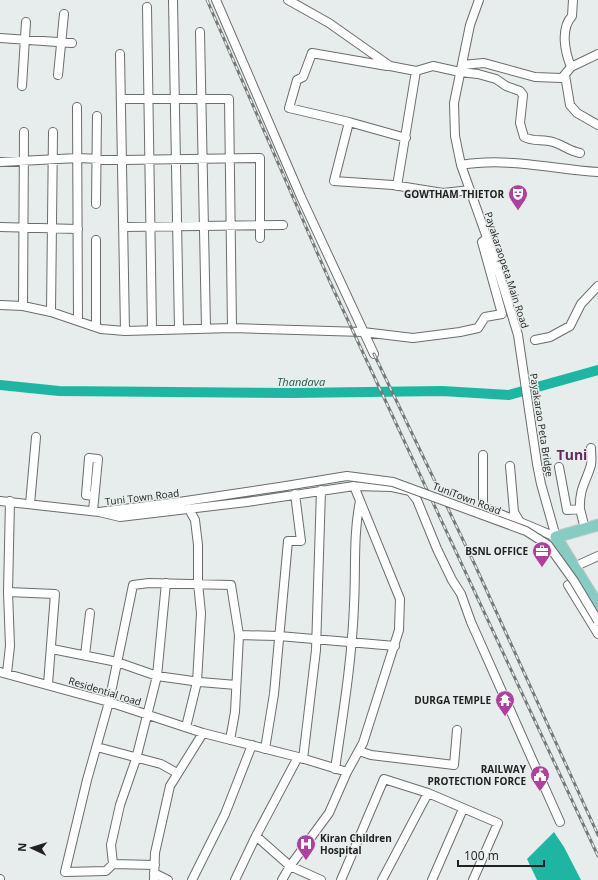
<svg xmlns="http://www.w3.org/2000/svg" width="598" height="880" viewBox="0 0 598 880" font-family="'Open Sans',sans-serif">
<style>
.water{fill:#1eb6a3}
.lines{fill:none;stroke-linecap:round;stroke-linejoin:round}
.river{stroke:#1eb6a3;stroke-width:10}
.minor-casing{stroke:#696e6d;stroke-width:10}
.major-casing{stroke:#c9caca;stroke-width:13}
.minor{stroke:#fff;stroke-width:8}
.major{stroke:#88cbc2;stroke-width:11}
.rail-casing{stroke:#757978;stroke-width:3}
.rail{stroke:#e7edec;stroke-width:1.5;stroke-dasharray:4.5;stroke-linecap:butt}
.minor-bridge-casing{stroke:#696e6d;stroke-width:10;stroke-linecap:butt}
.minor-bridge{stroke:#fff;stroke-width:8}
.labels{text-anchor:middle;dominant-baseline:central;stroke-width:3;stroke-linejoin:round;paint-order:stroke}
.poi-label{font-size:10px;font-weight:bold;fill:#202221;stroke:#e7edec;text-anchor:end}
.street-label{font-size:10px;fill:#202221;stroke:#e7edec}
.water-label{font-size:11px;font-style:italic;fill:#225a52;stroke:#e7edec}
.district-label{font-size:14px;font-weight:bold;fill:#632c5a;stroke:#e7edec}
</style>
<rect width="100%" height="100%" fill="#e7edec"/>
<!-- water -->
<path class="water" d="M554,832L564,847L581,880H537L527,859Z"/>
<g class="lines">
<!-- river -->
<path class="river" d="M0,385L59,391L292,393L442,391L509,395L598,370"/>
<!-- minor casing -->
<g class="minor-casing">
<path id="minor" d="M173,0L179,329
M216,0L301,197L374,354
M288,0L329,23L390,66L416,71L433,66L460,72L478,74L496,79L506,86L520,91L523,95L520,123L524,137C533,142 543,139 553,142C563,145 569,151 580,153
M479,0L470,25L454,103L455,136L461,165L496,263L518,335L537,464L541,484L556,537
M147,7L152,330
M200,32L206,328
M0,38L72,43
M120,54L125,331
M462,65L484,63L535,77L562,78L571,67L598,54
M387,66L312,53L303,77L297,80L289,108L349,122L406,138
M571,67C565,52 560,29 572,16L573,0
M58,75L64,14
M565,75L570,105L577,113L598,125
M22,86L26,22
M121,99H229L232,328
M77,107L78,320
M349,122L334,181L393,185L443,193L470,190
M0,162L78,158L122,160L260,158V238
M461,165C507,157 552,169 598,172
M397,186L416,71
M96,204L97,116
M0,227L78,229
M123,227L283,225
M96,240V327
M0,305L23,306L51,312L101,329L125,331L232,328L363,332L413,338L460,332L478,328L485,317L502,314L482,242L487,238
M23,306L24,132
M51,312L53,132
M535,340L550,337L570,326L581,304L598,286
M483,455V507L520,522
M510,466L514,512L520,522L556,537
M559,467L567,510L580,509C579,489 586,482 591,465C592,460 591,454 591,448
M0,501L99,512L179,502L286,486
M30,504L36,437
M580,509L585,529
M93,511L98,459L89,458L86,495L94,496
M99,512L120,517L247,502L354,486L392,487L410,491L417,500L437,549L452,580L461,594L471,622L560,822
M574,567L598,556
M568,585L598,634
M8,592L55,594L48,684
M239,635L279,636L395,646
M52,649L117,662L157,676L200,682L236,685
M85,655L90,613
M0,672L109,702L203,733L298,757
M7,673L10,646L8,592L10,501
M186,727L197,682L201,613L198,583V545L195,520L189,509
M97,747L161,764L177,773
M265,749L274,694L288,541H301L295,494
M359,751L371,755L454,765L457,730
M303,759L316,650L321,490
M335,769C343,714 352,660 354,605C356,570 353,535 360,501
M256,836L290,866L321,880
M113,864L111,845L120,805L136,759L157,676L166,583
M155,865L113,864L106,871L65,872L87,780L109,702L133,585L149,583L231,585L239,635L235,712L230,740
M154,873L168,880
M0,879V880
M154,880L155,853L170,786L203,733
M192,880L225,814L252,745
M235,880L256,836L298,757L347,772
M282,880L290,866L329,813L347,772L363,743L399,630L400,599L354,486
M341,880L384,779L428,793L498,823L473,880
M382,880L428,793
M432,880L463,809"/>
</g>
<!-- major casing -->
<g class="major-casing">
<path id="major" d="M598,525L556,537L598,605"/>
</g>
<!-- minor -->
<use href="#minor" class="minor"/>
<!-- major -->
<use href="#major" class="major"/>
<!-- rail casing -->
<g class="rail-casing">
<path id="rail" d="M207,0L330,282L598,856
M374,354L475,565L598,835"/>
</g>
<!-- rail -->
<use href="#rail" class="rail"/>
<!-- minor-bridge casing -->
<g class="minor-bridge-casing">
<path id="minor-bridge" d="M286,486L347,476L393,482L526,531L548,545L574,581L598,621"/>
</g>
<!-- minor-bridge -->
<use href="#minor-bridge" class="minor-bridge"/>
</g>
<!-- icons -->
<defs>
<g id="theatre-pin" transform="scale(1)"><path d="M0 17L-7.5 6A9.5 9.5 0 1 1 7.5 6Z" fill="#af409e" stroke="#e7edec"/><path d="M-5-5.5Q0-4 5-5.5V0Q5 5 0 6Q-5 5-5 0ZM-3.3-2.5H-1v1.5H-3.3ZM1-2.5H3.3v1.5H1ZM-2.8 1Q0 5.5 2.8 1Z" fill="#fff"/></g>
<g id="office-pin" transform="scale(1)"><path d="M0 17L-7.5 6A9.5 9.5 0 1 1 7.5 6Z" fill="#af409e" stroke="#e7edec"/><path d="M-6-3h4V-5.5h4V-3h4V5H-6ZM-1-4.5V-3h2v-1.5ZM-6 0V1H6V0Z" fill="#fff"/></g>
<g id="temple-pin" transform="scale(1)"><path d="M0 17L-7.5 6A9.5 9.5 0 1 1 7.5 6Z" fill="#af409e" stroke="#e7edec"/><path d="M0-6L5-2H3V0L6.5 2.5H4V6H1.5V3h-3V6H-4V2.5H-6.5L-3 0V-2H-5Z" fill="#fff"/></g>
<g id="civic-pin" transform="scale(1)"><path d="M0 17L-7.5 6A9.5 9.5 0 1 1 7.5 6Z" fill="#af409e" stroke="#e7edec"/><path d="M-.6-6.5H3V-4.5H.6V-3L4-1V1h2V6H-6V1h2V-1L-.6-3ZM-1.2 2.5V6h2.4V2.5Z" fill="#fff"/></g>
<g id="hospital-pin" transform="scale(1)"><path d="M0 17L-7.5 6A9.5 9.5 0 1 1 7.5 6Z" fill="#af409e" stroke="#e7edec"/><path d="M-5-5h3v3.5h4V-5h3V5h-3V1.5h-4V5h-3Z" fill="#fff"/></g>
</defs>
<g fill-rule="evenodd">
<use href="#theatre-pin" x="518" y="194"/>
<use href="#office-pin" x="542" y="551"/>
<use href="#temple-pin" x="505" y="700"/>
<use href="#civic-pin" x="540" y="775"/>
<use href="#hospital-pin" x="306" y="844"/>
</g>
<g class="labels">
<!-- poi labels -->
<g class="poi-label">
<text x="504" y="194">GOWTHAM THIETOR</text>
<text x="528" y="551">BSNL OFFICE</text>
<text x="491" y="700">DURGA TEMPLE</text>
<text x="526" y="769">RAILWAY<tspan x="526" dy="12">PROTECTION FORCE</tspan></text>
<text x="320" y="838" text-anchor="start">Kiran Children<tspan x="320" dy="12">Hospital</tspan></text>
</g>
<!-- street labels -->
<g class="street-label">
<text transform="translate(507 270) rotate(72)">Payakaraopeta Main Road</text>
<text transform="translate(542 425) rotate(81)">Payakarao Peta Bridge</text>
<text transform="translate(142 497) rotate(-7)">Tuni Town Road</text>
<text transform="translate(467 498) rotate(21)">TuniTown Road</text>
<text transform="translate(105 691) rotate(17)">Residential road</text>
</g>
<!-- water labels -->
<g class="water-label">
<text x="301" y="381">Thandava</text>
</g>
<!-- district labels -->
<g class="district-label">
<text x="572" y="454">Tuni</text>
</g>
</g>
<!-- north arrow -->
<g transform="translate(32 848) rotate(274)" stroke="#e7edec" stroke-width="3" paint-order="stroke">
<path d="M0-3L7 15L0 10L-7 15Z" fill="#202221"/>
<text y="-6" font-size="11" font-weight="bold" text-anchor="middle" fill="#202221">N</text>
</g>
<!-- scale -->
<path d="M458 860v6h86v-6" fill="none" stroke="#202221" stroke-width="2"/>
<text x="464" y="860" font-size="12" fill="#202221" stroke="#e7edec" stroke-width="3" paint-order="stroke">100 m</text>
</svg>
